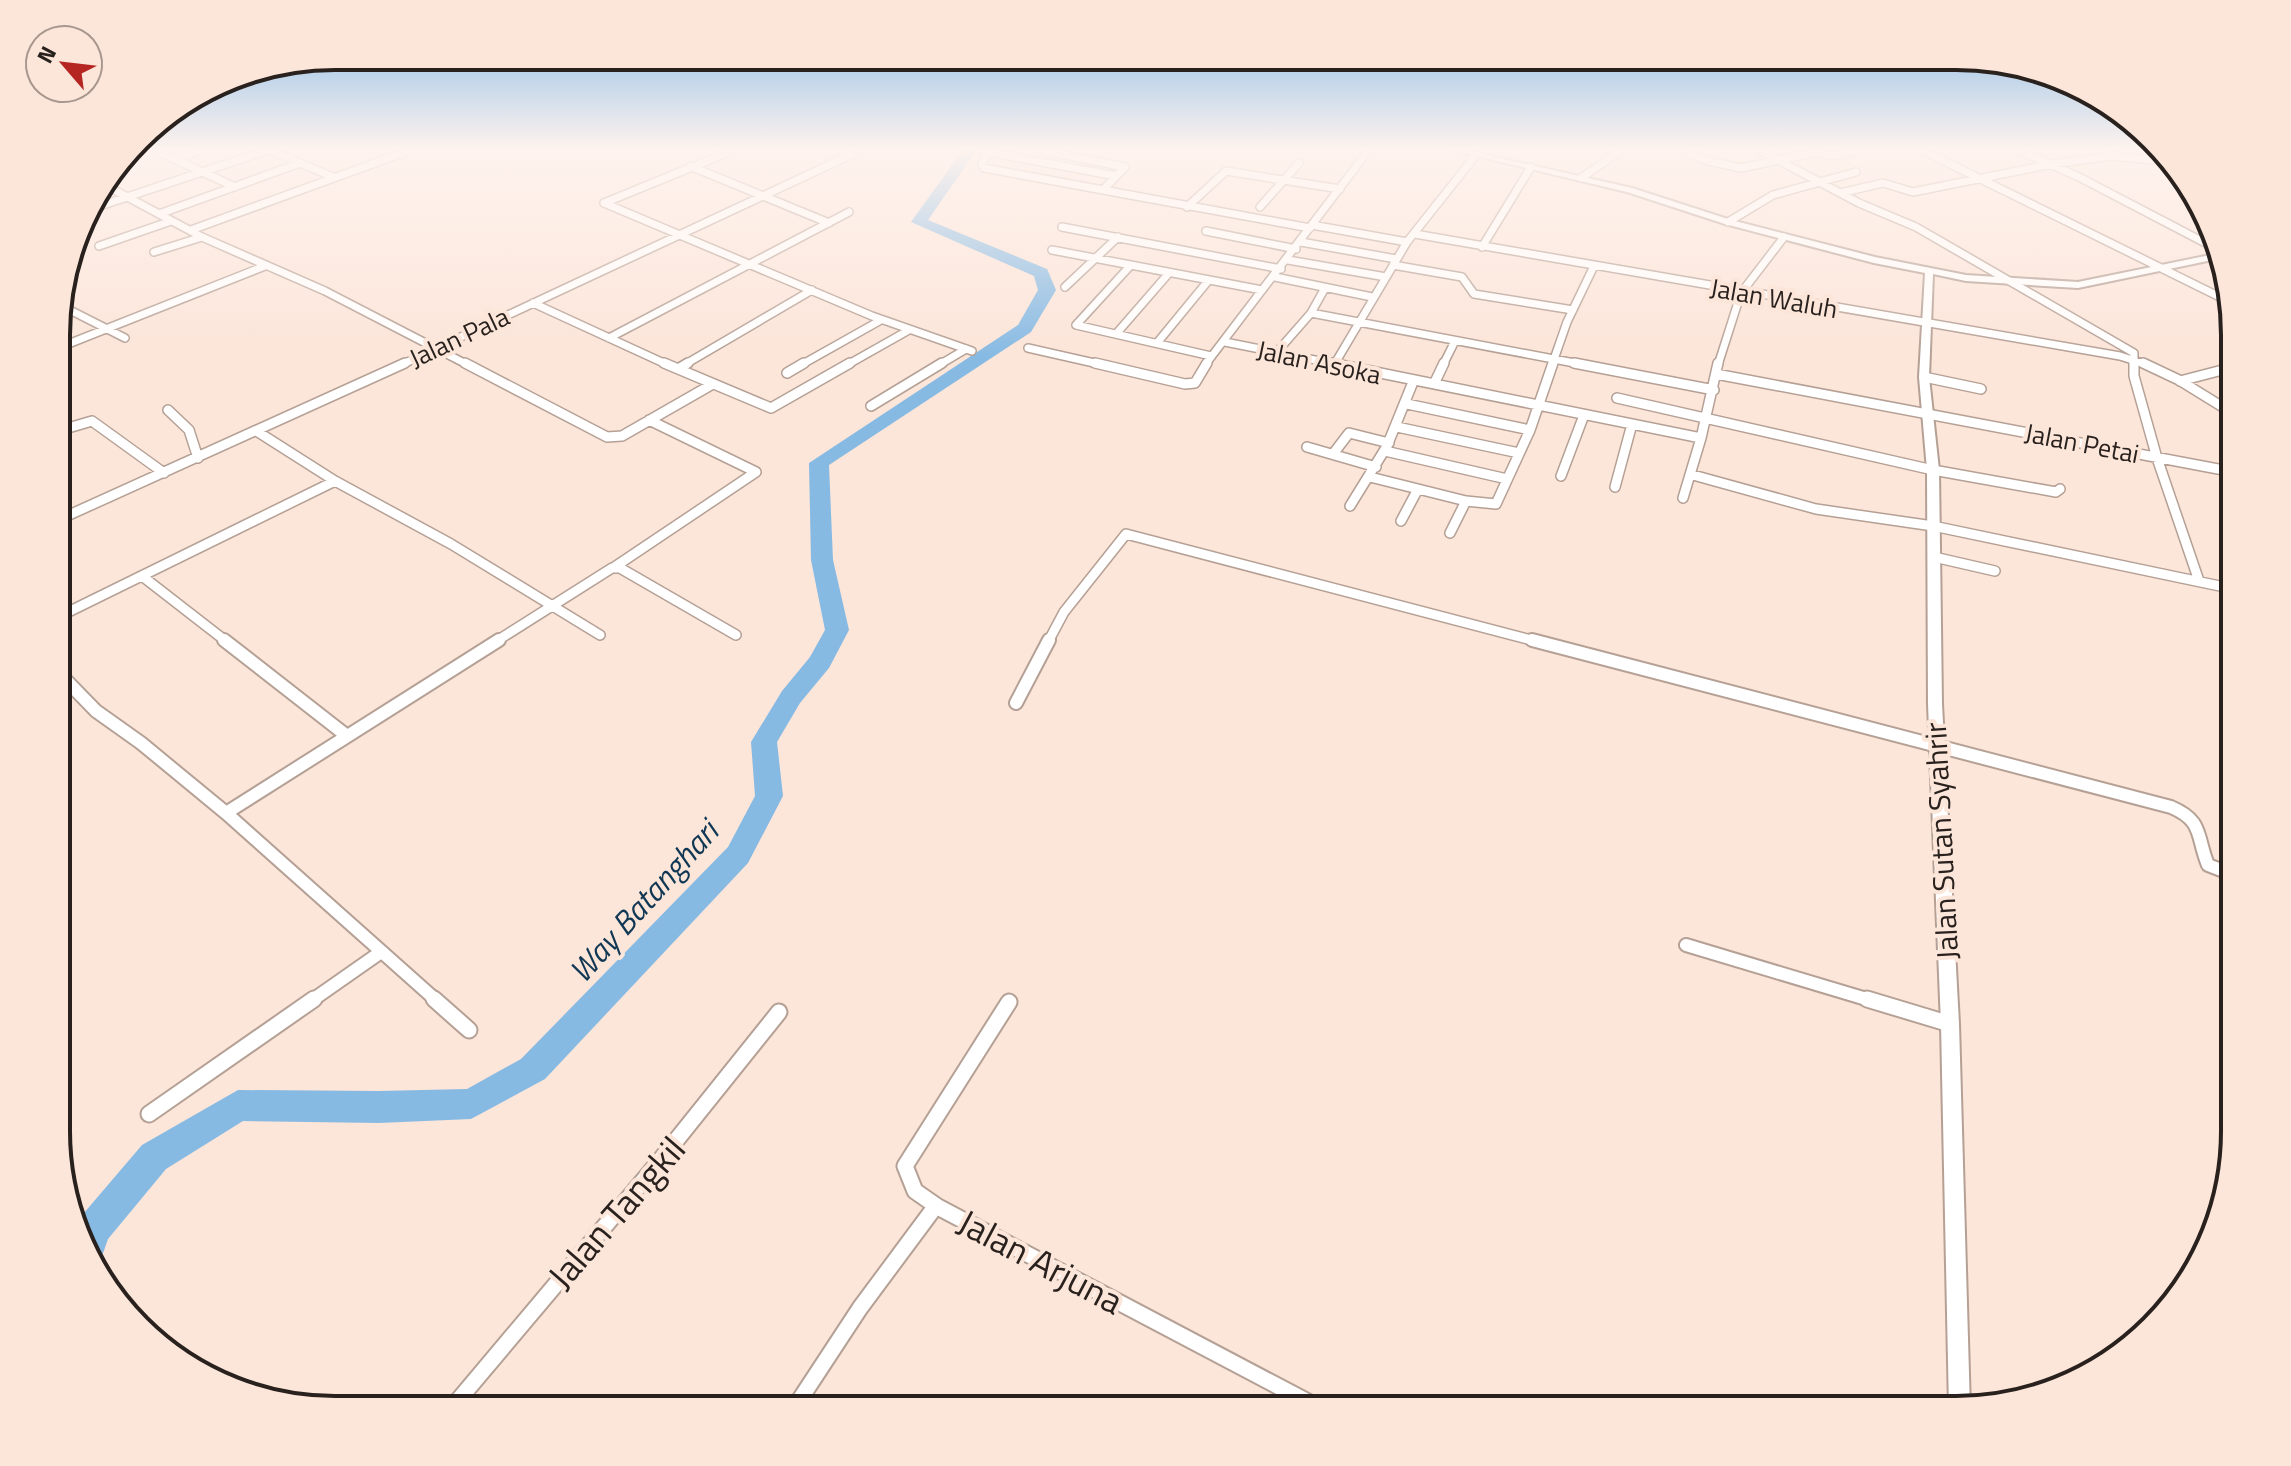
<svg xmlns="http://www.w3.org/2000/svg" width="2291" height="1466" viewBox="0 0 2291 1466" font-family="'Titillium Web',sans-serif">
<style>
.lines{fill:none;stroke-linecap:round;stroke-linejoin:round}
.river{fill:#87bae3;fill-rule:evenodd}
.minor-far3-casing{stroke:#b5a095;stroke-width:10}
.minor-far2-casing{stroke:#b5a095;stroke-width:12}
.minor-far1-casing{stroke:#b5a095;stroke-width:16}
.minor-casing{stroke:#b5a095;stroke-width:19}
.tertiary-casing{stroke:#b5a095;stroke-width:4}
.minor-far3{stroke:#fff;stroke-width:7}
.minor-far2{stroke:#fff;stroke-width:9}
.minor-far1{stroke:#fff;stroke-width:12}
.minor{stroke:#fff;stroke-width:15}
.tertiary{fill:#fff;fill-rule:evenodd}
.labels{text-anchor:middle;dominant-baseline:central;stroke-width:8;stroke-linejoin:round;paint-order:stroke}
.far-street-label{font-size:26px;fill:#29211d;stroke:#fce5d9}
.street-label{font-size:30px;fill:#29211d;stroke:#fce5d9}
.water-label{font-size:32px;font-style:italic;fill:#103753;stroke:#fce5d9}
.near-street-label{font-size:36px;fill:#29211d;stroke:#fce5d9}
.rim{fill:none;stroke:#29211d;stroke-width:4}
</style>
<rect width="100%" height="100%" fill="#fce5d9"/>
<g class="lines">
<!-- river -->
<path class="river" d="M962,151H976L928,220L1047,269L1056,290L1031,332L829,465L833,560L849,630L829,668L800,703L777,742L783,796L748,863L545,1079L471,1119L379,1123L243,1121L166,1169L108,1239L101,1259L94,1262L78,1220L142,1145L238,1090L379,1091L467,1089L521,1059L728,847L755,796L751,742L782,691L810,657L825,630L811,560L809,463L1018,325L1038,290L1034,276L911,222Z"/>
<!-- minor-far3 casing -->
<g class="minor-far3-casing">
<path id="minor-far3" d="M157,151L235,187
M272,151L333,177
M988,151L982,164L984,168L1103,190
M1045,151L1125,167L1103,190L1310,228
M1684,151L1708,161L1741,168L1817,152L1832,156L1856,151
M1761,151L1859,203L1916,227L2134,353V365
M1924,151L2230,302
M2020,151L2079,177L2213,247
M988,152L1116,176
M175,159L198,151
M690,166L829,223
M1581,178L1620,151
M105,185L202,237L325,291L468,365
M1840,193L1883,183L1913,192L2052,164L2112,156L2165,161
M604,203L872,316L972,351
M604,203L731,151
M1187,207L1226,171L1340,189
M1260,207L1299,163
M85,211L265,151
M159,214L300,163
M1728,222L1773,195L1856,172
M1312,225L1407,242
M1062,227L1281,269
M191,230L408,151
M1206,231L1296,249
M1415,234L2120,356L2148,365
M1301,242L1396,259
M99,246L171,221
M1482,247L1531,167
M1052,250L1262,290
M154,252L202,237
M1288,260L1386,277
M1393,265L1462,277L1474,294L1573,310
M1130,266L1076,325L1211,356
M1275,277L1372,297
M1065,287L1118,237
M533,303L668,365
M58,304L125,338
M1311,313L1585,365
M1116,334L1169,273
M609,338L849,212
M1225,342L1340,365
M1157,343L1208,281
M58,348L265,266
M1028,348L1103,365
M1276,353L1311,313L1325,288
M401,365L859,151
M684,365L812,290
M801,365L881,320
M847,365L909,330
M939,365L966,349
M1205,365L1368,151
M1334,365L1407,242L1476,155
M1443,365L1455,341
M1552,365L1567,322L1594,266
M1718,365L1741,293L1784,237"/>
</g>
<!-- minor-far2 casing -->
<g class="minor-far2-casing">
<path id="minor-far2" d="M465,363L607,437L622,436L711,385
M664,363L771,408L850,363
M1095,363L1185,384L1195,383L1207,363
M1331,363L1701,438L1718,363
M1574,363L1714,390
M2134,363V376L2157,458L2199,581
M2143,363L2179,380L2234,414
M678,369L688,363
M787,373L804,363
M1716,374L2234,472
M1924,377L1981,389
M2180,381L2234,367
M1434,384L1444,363
M1617,398L1933,470L2056,492L2060,489
M1407,404L1530,430
M871,406L942,363
M168,410L189,430L198,458
M1397,427L1519,453
M58,431L92,421L164,473
M258,432L335,481L451,544L600,635
M1307,447L1376,467
M1385,451L1507,479
M1333,454L1349,433L1389,443
M1693,475L1816,509L1933,526L2234,589
M1561,476L1584,415
M1370,477L1466,501L1496,504L1530,430L1553,363
M1615,487L1632,424
M1683,498L1701,438
M1350,506L1387,446L1413,382
M58,520L405,363
M1401,521L1418,489
M1450,533L1466,501
M1934,557L1995,571
M613,568L756,472L649,420
M142,576L227,642
M58,617L335,481
M495,642L612,568H620L736,635
M1048,642L1064,612L1126,534L1539,642"/>
</g>
<!-- minor-far1 casing -->
<g class="minor-far1-casing">
<path id="minor-far1" d="M224,640L347,736
M1532,640L2171,807C2204,821 2196,836 2208,865L2234,875
M58,672L96,711L141,743L226,813L437,1001
M1016,703L1049,640
M226,813L499,640
M1686,945L1873,1001
M311,1001L381,952"/>
</g>
<!-- minor casing -->
<g class="minor-casing">
<path id="minor" d="M434,999L469,1030
M1867,999L1950,1024
M1009,1002L905,1166L915,1191L938,1207L1323,1410
M149,1114L314,999
M799,1402L813,1410
M450,1410L658,1163L779,1012
M793,1410L860,1308L935,1207"/>
</g>
<!-- tertiary casing -->
<g class="tertiary-casing">
<path id="tertiary" d="M1455,151H1469L1632,188L1731,220L1875,257L1966,275L2078,282L2215,254L2217,259L2078,288L1966,281L1933,274L1929,377L1939,470L1942,704L1959,1024L1970,1409H1949L1941,1024L1928,704L1927,470L1919,377L1925,273L1874,263L1725,224L1627,192Z"/>
</g>
<!-- minor-far3 -->
<use href="#minor-far3" class="minor-far3"/>
<!-- minor-far2 -->
<use href="#minor-far2" class="minor-far2"/>
<!-- minor-far1 -->
<use href="#minor-far1" class="minor-far1"/>
<!-- minor -->
<use href="#minor" class="minor"/>
<!-- tertiary -->
<use href="#tertiary" class="tertiary"/>
</g>
<!-- sky -->
<linearGradient id="sky" x2="0" y2="1"><stop stop-color="#81b6e6"/><stop offset="0.42" stop-color="#fef3ee"/><stop offset="1" stop-color="#fef3ee" stop-opacity="0"/></linearGradient>
<rect width="2291" height="356" fill="url(#sky)"/>
<g class="labels">
<!-- far-street labels -->
<g class="far-street-label">
<text transform="translate(1774 298) rotate(10)">Jalan Waluh</text>
<text transform="translate(459 337) rotate(-25)">Jalan Pala</text>
<text transform="translate(1319 362) rotate(12)">Jalan Asoka</text>
<text transform="translate(2082 443) rotate(11)">Jalan Petai</text>
</g>
<!-- street labels -->
<g class="street-label">
<text transform="translate(1941 841) rotate(-93)">Jalan Sutan Syahrir</text>
</g>
<!-- water labels -->
<g class="water-label">
<text transform="translate(643 901) rotate(-48)">Way Batanghari</text>
</g>
<!-- near-street labels -->
<g class="near-street-label">
<text transform="translate(616 1212) rotate(-49)">Jalan Tangkil</text>
<text transform="translate(1041 1261) rotate(28)">Jalan Arjuna</text>
</g>
</g>
<!-- crop -->
<path d="M0 0H2291V1466H0ZM335 70H1956A265 265 0 0 1 2221 335V1131A265 265 0 0 1 1956 1396H335A265 265 0 0 1 70 1131V335A265 265 0 0 1 335 70Z" fill="#fce5d9" fill-rule="evenodd"/>
<path class="rim" d="M335 70H1956A265 265 0 0 1 2221 335V1131A265 265 0 0 1 1956 1396H335A265 265 0 0 1 70 1131V335A265 265 0 0 1 335 70Z"/>
<!-- north arrow -->
<g transform="translate(64 64) rotate(298)"><circle r="38" fill="#fce5d9" stroke="#a8978e" stroke-width="2"/>
<path d="M0-6L14 30L0 20L-14 30Z" fill="#b52623"/>
<text y="-12" font-size="22" font-weight="bold" text-anchor="middle" fill="#29211d">N</text>
</g>
</svg>
